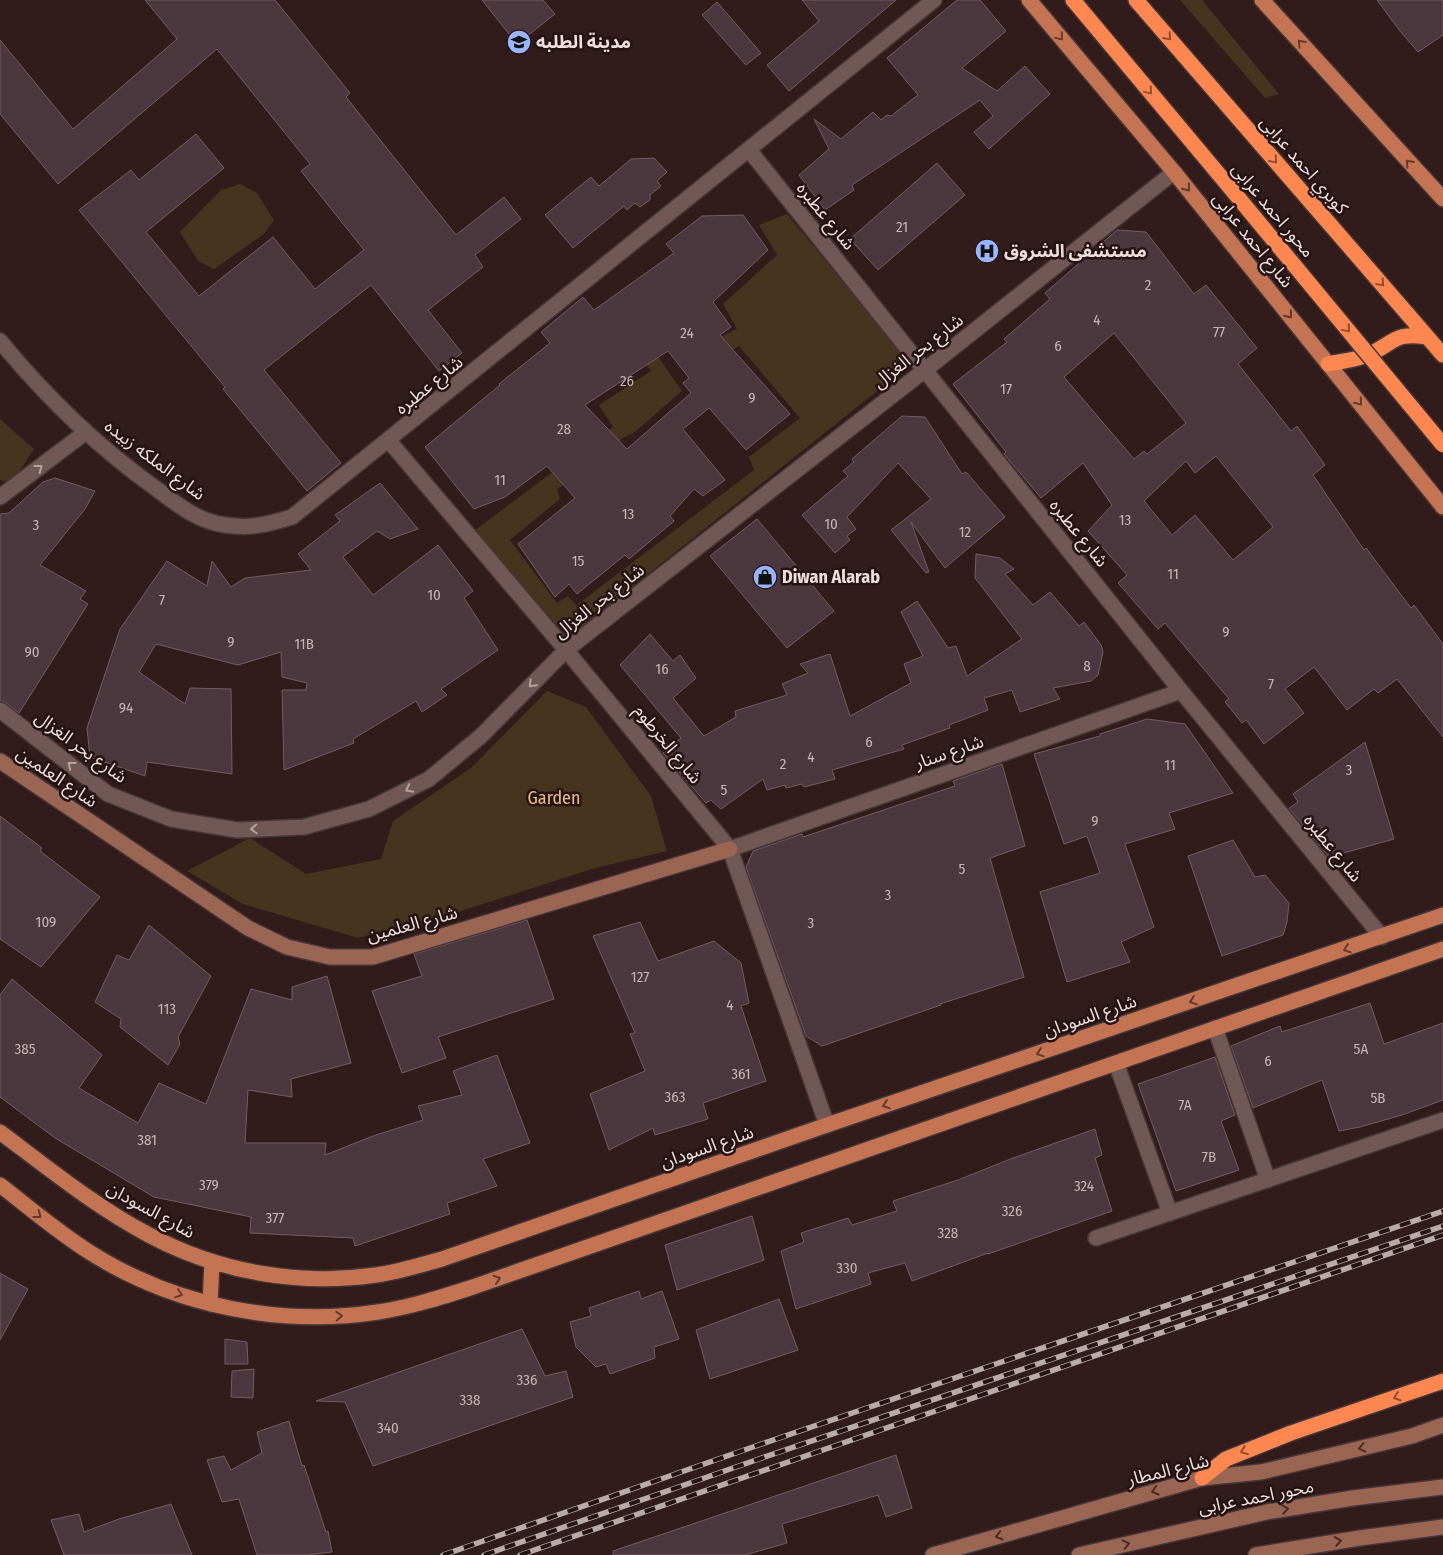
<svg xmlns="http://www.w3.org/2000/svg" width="1443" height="1555" viewBox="0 0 1443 1555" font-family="'Fira Sans Condensed','Noto Sans Arabic',sans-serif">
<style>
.green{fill:#47341f}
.building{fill:#4d373e;stroke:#755c64;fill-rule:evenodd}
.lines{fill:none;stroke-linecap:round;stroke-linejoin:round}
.street-casing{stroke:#473636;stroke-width:18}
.secondary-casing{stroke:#473636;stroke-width:18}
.primary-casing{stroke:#473636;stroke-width:18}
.highway-casing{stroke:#473636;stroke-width:18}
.street{stroke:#715756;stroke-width:15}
.secondary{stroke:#9b6554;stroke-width:15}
.primary{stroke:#c57453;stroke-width:15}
.highway{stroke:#fd8751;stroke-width:15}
.rail-casing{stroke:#baa;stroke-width:5.5}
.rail{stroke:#261212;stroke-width:4;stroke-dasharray:11;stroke-linecap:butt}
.highway-bridge-casing{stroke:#473636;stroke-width:18;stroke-linecap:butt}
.highway-bridge{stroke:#fd8751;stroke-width:15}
.oneway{stroke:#66392c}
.oneway2{stroke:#924c32}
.oneway3{stroke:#b6a2a1}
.oneway4{stroke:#492b26}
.labels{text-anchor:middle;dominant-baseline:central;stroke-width:5;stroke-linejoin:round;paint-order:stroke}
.number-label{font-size:15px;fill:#c6b5b6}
.poi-label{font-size:18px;font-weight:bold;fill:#eedfde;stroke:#261212;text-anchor:start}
.street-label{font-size:18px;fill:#eedfde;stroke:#261212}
.park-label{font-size:18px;fill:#efbb87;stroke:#261212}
</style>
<rect width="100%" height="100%" fill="#311b1b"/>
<!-- green -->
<path class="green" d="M1180,0H1202L1279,94L1265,98Z
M240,184L257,193L274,220L264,234L214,269L198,261L180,232L221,190Z
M787,214L911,364L568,638L475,530L613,427L599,405L651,371L605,310L617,298L682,391L635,432L614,443L557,490L560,499L510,540L557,603L568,596L585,614L578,604L754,470L749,457L800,418L739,346L722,356L712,341L737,329L723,304L777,255L759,225Z
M0,419L34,449L12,483L0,480Z
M547,691L586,707L651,796L667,851L595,868L458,912L358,938L243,904L187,871L250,838L306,874L381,859L393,821L471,768Z"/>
<!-- building -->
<path class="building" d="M145,0H275L350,93L346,97L456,235L504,197L521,219L475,255L483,267L428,310L462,353L439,371L371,285L264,370L341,463L307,491L223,389L225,387L79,210L131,170L139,180L196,134L224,168L146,232L199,296L273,237L315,289L364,250L301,171L310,164L217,49L58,184L0,114V40L73,129L177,39Z
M482,0H543L555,14L517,44Z
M802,0H896L789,91L767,65L819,21Z
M957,0H980L1006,31L962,68L997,91L1025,66L1050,94L989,149L974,132L993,116L980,100L852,185L854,190L825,210L799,175L829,149L814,119L841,139L873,112L881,120L887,115L891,116L918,95L887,58Z
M1377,0H1443V35L1418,52L1400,31Z
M717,2L761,53L746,65L702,15Z
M654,158L667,172L657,181L661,186L650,195V200L640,207L635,203L627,210L624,206L573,248L545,215L591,177L599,186L631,159Z
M937,163L965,195L878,270L850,239Z
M743,215L768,250L713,302L731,327L720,335L790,414L746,450L709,408L683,429L725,480L703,496L694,489L670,516L674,521L629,559L625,555L577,594L569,584L555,597L518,544L575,498L547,466L505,497L474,509L425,447L500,385L499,384L550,343L541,332L583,297L594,310L674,253L666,244L702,216ZM668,351L689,378L683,383L691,393L627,449L585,405Z
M1117,230L1146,232L1194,294L1206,285L1257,348L1238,364L1291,431L1297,426L1325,465L1313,475L1364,550L1366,548L1411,608L1414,605L1443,644V737L1397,679L1378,693L1374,689L1347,710L1314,667L1285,689L1304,713L1264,744L1246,720L1242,723L1225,702L1229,699L1165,623L1158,629L1118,583L1127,575L1088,531L1112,505L1083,463L1041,498L1004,454L1006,452L953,384L1007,342L1004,339L1050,299L1045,293ZM1114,333L1186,423L1147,454L1144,451L1134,459L1064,377ZM1216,456L1273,527L1233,560L1195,515L1172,535L1144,501L1186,461L1195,473Z
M902,416L925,417L962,474L966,472L1005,517L945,568L911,522L929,572L926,573L891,530L931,499L898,463L847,517L856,529L847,536L850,540L835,553L802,515L848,476L843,471L854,462L852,459Z
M55,478L95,491L85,509L40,565L86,591L80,599L88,604L19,713L6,703L0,701V514L9,513L43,482Z
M380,483L418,529L390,539L377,531L343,557L373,595L438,545L473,591L464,598L498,650L441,689L447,695L422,712L416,701L353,739L354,743L284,770L282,690H306L307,683L282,677L281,652L238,665L156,644L139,672L185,704L190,688L231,689L232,774L147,762L145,776L90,757L87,728L120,629L167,561L207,586L212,561L231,587L245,578L311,570L298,554L340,521L335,515Z
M757,519L834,611L787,648L710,556Z
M976,554L1000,558L1014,569L1005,574L1033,605L1050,592L1079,626L1084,622L1101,645L1103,652L1098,675L1091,681L1053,688L1060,699L1020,712L1012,690L984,698L988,710L949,725L950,728L902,745L904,749L832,770L835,779L804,787L802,784L786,788L785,785L767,790L763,779L721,809L711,800L706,803L663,753L681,738L620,665L650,634L673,661L680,655L696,678L673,698L704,736L736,717L735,711L787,695L782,684L808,673L800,664L830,654L850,716L911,683L904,664L923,656L901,612L917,601L948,648L956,646L967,676L1022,639L975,578Z
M1147,719L1185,724L1233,793L1169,813L1175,829L1125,844L1154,927L1121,942L1130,962L1067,982L1040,892L1100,873L1087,836L1064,844L1034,754L1100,736V734Z
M1365,742L1394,839L1329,857L1289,808L1298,802L1293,794Z
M1002,764L1025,846L990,858L1024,977L940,1004L941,1005L822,1046L806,1036L746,867L753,851L802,834L803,837L955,786L953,781Z
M0,816L42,848L40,851L100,897L41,967L0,939Z
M1233,840L1255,877L1265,875L1289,903L1287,922L1283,935L1222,956L1188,856Z
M527,920L554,999L438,1037L446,1058L402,1073L372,991L422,976L414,954Z
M640,922L658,961L714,941L741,963L749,1003L741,1006L766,1081L703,1103L708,1119L655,1135L653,1128L609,1150L590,1094L645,1071L630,1034L635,1033L593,936Z
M149,925L211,976L178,1037L180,1044L168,1065L120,1027L121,1019L95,1002L117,955L129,960Z
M327,976L351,1063L291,1079L292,1097L248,1090L245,1143H326L325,1155L373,1136L423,1120L418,1106L462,1095L453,1071L497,1055L530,1143L483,1159L497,1186L447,1203L450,1214L355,1246L353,1238L250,1233L251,1217L154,1197L55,1138L0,1097V995L12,979L102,1055L79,1088L138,1123L159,1083L206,1104L251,989L292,1000V987Z
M1370,1003L1384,1044L1443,1023V1100L1402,1115L1360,1127L1339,1131L1322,1080L1253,1108L1231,1046L1280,1026L1282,1032Z
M1215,1057L1235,1115L1221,1121L1239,1170L1176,1191L1138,1084Z
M1095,1129L1102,1155L1095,1158L1112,1211L988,1254V1253L912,1281L905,1263L868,1273L871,1284L796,1309L781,1251L804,1242L801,1233L848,1218L852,1225L897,1211L893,1201L958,1180L1013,1158Z
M752,1216L764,1260L677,1290L665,1245Z
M0,1273L28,1289L0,1340Z
M639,1291L641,1299L662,1291L679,1339L654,1347L655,1358L610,1374L606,1364L596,1367L576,1347L570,1322L591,1316L589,1308Z
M779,1299L798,1350L710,1379L696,1330Z
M522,1329L545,1376L566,1371L573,1397L373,1466L345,1402L316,1401Z
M225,1339L247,1342L248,1364H225Z
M254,1369L253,1398L231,1397L232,1371Z
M289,1421L302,1466L304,1465L326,1532L328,1531L332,1552L307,1555H257L239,1499L222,1502L207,1460L224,1456L231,1470L262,1453L257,1432Z
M896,1455L912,1508L886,1517L878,1495L782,1524L787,1543L745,1555H613V1551Z
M171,1504L192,1555H64L51,1520L79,1514L84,1532L119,1519Z"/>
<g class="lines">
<!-- street casing -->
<g class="street-casing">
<path id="street" d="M749,150L1181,691L1382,937
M0,341C46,397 99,448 158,490C178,505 199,522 225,525C251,529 268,524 292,517L934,0
M389,441L566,650L730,849L827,1125
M0,497L86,432
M0,710L108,794L171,819L237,830L304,827L369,809L429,779L481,736L566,650L925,370L1174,172
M730,849L1181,691
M1215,1028L1268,1180
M1116,1063L1170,1213
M1096,1238L1443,1120"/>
</g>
<!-- secondary casing -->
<g class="secondary-casing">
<path id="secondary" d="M0,761L248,928L287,947L330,957H373L730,849
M933,1555L1202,1478L1261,1472L1412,1436L1443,1425
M1079,1555L1267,1512L1353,1498L1443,1487
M1256,1555L1360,1538L1443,1527"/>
</g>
<!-- primary casing -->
<g class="primary-casing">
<path id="primary" d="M1029,0L1174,172L1443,507
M1262,0L1443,199
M0,1132C48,1168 96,1207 149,1235C218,1272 298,1286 376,1275C399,1272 420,1265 442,1259L827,1125L1443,915
M0,1185C30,1208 59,1233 91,1253C175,1306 280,1327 378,1312C411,1307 442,1297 473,1287L1443,949
M210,1304L212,1262"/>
</g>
<!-- highway casing -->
<g class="highway-casing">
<path id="highway" d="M1073,0L1227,184
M1136,0L1443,355
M1328,364C1342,361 1357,360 1370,354C1395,342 1395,332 1427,337
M1202,1478L1226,1459L1291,1433L1443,1381"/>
</g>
<!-- street -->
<use href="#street" class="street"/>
<!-- secondary -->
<use href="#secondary" class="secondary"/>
<!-- primary -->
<use href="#primary" class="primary"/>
<!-- highway -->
<use href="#highway" class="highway"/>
<!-- rail casing -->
<g class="rail-casing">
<path id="rail" d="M443,1555L750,1448L1443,1211
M484,1555L756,1460L1443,1226
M520,1555L1443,1235"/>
</g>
<!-- rail -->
<use href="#rail" class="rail"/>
<!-- highway-bridge casing -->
<g class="highway-bridge-casing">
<path id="highway-bridge" d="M1227,184L1443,445"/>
</g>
<!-- highway-bridge -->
<use href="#highway-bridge" class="highway-bridge"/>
</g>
<!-- one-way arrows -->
<defs><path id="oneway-chevron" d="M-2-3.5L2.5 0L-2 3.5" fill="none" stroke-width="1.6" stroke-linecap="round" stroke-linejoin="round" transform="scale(1.25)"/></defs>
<g class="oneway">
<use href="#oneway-chevron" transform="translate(1060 37) rotate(50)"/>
<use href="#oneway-chevron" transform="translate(1301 43) rotate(-132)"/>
<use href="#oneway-chevron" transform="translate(1409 163) rotate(-132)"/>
<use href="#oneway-chevron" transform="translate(1187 188) rotate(51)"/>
<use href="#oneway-chevron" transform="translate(1289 315) rotate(51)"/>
<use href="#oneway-chevron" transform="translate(1359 402) rotate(51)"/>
<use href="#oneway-chevron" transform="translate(1347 949) rotate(161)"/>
<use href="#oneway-chevron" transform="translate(1193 1001) rotate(161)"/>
<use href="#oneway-chevron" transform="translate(1040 1053) rotate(161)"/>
<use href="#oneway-chevron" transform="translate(886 1105) rotate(161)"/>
<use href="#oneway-chevron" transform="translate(38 1215) rotate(38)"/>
<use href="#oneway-chevron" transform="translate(497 1279) rotate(-19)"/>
<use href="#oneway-chevron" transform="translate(179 1294) rotate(19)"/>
<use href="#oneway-chevron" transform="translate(339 1316) rotate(-3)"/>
</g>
<g class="oneway2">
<use href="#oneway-chevron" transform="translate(1168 37) rotate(49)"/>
<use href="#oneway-chevron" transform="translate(1149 91) rotate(50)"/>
<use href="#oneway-chevron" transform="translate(1274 160) rotate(49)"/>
<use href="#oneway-chevron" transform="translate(1381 283) rotate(49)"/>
<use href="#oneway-chevron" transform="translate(1347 329) rotate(50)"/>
<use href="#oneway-chevron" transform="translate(1397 1397) rotate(161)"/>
<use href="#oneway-chevron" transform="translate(1244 1451) rotate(158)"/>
</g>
<g class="oneway3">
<use href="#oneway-chevron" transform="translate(39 468) rotate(-37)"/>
<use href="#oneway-chevron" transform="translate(532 684) rotate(135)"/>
<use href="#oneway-chevron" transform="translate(71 765) rotate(-142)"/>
<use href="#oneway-chevron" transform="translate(409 789) rotate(153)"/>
<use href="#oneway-chevron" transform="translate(254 829) rotate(178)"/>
</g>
<g class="oneway4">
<use href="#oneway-chevron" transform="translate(1362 1448) rotate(167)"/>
<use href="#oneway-chevron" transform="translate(1155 1491) rotate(164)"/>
<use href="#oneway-chevron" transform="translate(1285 1509) rotate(-9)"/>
<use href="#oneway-chevron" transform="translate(999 1536) rotate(164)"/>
<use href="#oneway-chevron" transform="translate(1338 1541) rotate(-9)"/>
<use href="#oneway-chevron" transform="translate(1126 1544) rotate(-13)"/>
</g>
<!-- icons -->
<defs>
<g id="university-disc" transform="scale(1.25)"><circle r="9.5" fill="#99b5fd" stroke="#261212"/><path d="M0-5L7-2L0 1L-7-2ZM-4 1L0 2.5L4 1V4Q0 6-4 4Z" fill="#111"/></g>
<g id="hospital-disc" transform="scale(1.25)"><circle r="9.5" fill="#99b5fd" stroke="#261212"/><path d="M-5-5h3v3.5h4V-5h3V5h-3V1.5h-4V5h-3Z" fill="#111"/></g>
<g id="shop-disc" transform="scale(1.25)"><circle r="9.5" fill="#99b5fd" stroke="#261212"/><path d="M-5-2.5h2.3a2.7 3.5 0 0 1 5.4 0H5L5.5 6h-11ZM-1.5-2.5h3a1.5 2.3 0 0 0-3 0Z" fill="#111"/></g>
</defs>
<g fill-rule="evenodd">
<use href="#university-disc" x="519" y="42"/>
<use href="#hospital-disc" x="987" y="251"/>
<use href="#shop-disc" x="765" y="577"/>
</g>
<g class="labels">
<!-- number labels -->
<g class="number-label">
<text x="902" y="227">21</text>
<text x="1148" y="285">2</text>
<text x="1097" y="320">4</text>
<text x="1219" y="332">77</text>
<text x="687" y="333">24</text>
<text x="1058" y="346">6</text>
<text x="627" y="381">26</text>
<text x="1006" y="389">17</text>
<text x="752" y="398">9</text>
<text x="564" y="429">28</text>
<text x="500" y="480">11</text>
<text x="628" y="514">13</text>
<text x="1125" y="520">13</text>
<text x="831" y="524">10</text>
<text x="36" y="525">3</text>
<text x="965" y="532">12</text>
<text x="578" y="561">15</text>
<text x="1173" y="574">11</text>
<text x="434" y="595">10</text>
<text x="162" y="600">7</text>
<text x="1226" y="632">9</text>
<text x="231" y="642">9</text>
<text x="304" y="644">11B</text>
<text x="32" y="652">90</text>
<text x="1087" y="666">8</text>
<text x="662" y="669">16</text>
<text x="1271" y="684">7</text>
<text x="126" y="708">94</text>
<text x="869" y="742">6</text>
<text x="811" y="757">4</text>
<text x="783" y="764">2</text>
<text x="1170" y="765">11</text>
<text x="1349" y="770">3</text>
<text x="724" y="790">5</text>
<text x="1095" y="821">9</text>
<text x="962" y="869">5</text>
<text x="888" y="895">3</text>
<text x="46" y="922">109</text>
<text x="811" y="923">3</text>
<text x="640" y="977">127</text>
<text x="730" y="1005">4</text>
<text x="167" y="1009">113</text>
<text x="25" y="1049">385</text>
<text x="1361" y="1049">5A</text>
<text x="1268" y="1061">6</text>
<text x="741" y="1074">361</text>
<text x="675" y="1097">363</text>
<text x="1378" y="1098">5B</text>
<text x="1185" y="1105">7A</text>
<text x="147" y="1140">381</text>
<text x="1209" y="1157">7B</text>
<text x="209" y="1185">379</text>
<text x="1084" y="1186">324</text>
<text x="1012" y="1211">326</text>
<text x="275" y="1218">377</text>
<text x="948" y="1233">328</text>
<text x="847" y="1268">330</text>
<text x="527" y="1380">336</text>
<text x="470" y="1400">338</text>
<text x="388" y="1428">340</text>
</g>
<!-- poi labels -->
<g class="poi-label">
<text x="536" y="42">مدينة الطلبه</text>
<text x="1004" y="251">مستشفى الشروق</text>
<text x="782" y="577">Diwan Alarab</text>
</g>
<!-- street labels -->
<g class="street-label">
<text transform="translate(1304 165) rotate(49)">كوبري احمد عرابى</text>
<text transform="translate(1273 210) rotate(50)">محور احمد عرابى</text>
<text transform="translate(826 216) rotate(51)">شارع عطبره</text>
<text transform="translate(1253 240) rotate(51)">شارع احمد عرابى</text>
<text transform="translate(918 351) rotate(-38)">شارع بحر الغزال</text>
<text transform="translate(429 385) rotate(-39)">شارع عطبره</text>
<text transform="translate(155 460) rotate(37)">شارع الملكه زبيده</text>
<text transform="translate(1079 533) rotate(51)">شارع عطبره</text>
<text transform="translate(599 601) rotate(-38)">شارع بحر الغزال</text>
<text transform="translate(668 744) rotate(51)">شارع الخرطوم</text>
<text transform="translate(81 747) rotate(36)">شارع بحر الغزال</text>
<text transform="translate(949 752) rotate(-19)">شارع سنار</text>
<text transform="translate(57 777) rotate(34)">شارع العلمين</text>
<text transform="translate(1333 848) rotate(51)">شارع عطبره</text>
<text transform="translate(412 924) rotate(-15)">شارع العلمين</text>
<text transform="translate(1090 1016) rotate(-19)">شارع السودان</text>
<text transform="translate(707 1147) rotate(-19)">شارع السودان</text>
<text transform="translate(151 1210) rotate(29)">شارع السودان</text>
<text transform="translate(1168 1470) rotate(-14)">شارع المطار</text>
<text transform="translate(1256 1497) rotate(-11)">محور احمد عرابى</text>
</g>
<!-- park labels -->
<g class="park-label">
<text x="554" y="798">Garden</text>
</g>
</g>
</svg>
